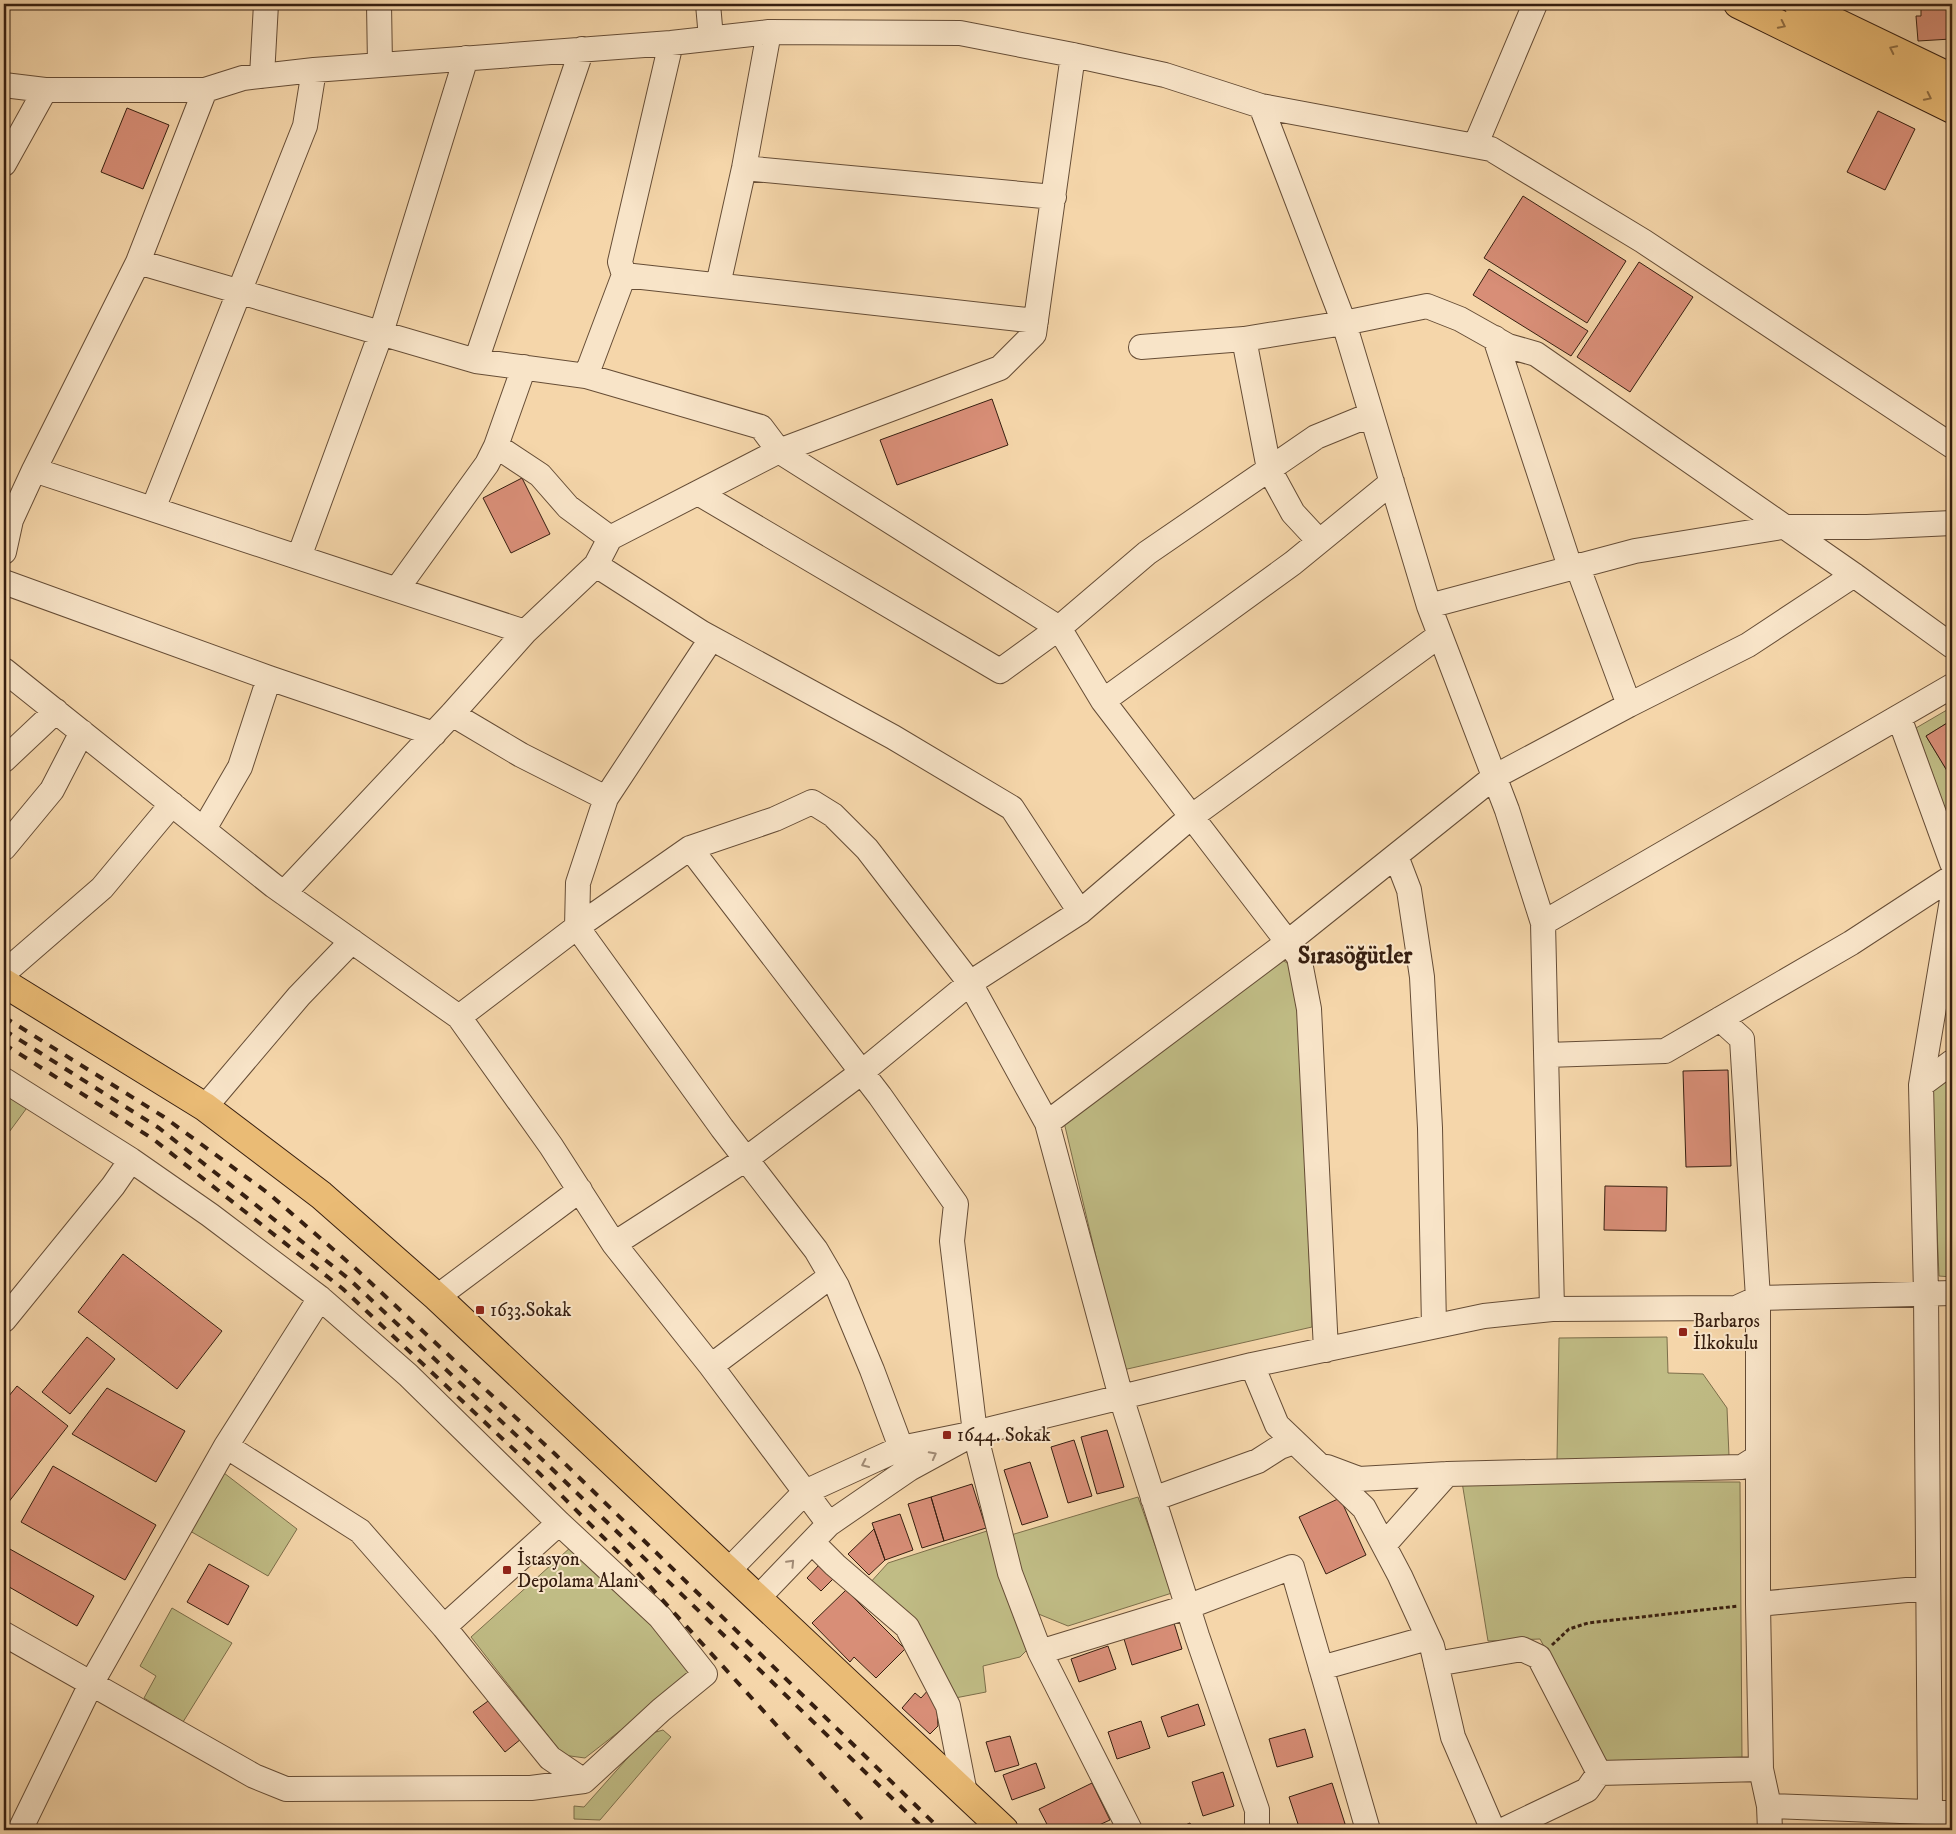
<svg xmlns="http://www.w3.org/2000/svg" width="1956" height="1834" viewBox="0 0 1956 1834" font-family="'IM FELL DW Pica',serif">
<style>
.green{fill:#c0bc85;stroke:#7c6e4a}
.building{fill:#d88e77;stroke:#371f10}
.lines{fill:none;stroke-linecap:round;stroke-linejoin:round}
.minor-casing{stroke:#664d36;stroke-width:26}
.major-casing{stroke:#371f10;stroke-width:30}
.path{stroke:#371f10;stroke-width:3;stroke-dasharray:4 2.5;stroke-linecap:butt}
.minor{stroke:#f8e4c8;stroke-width:24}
.major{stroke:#eabb75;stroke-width:28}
.rail{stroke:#371f10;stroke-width:4;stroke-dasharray:9 9;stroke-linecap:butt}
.oneway{stroke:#906d42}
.oneway2{stroke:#a18b75}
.poi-dot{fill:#8f2418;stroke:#f8e4c8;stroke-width:2}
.labels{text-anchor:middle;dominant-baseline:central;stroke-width:4;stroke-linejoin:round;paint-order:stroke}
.poi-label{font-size:19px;fill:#371f10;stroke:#f8e4c8;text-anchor:start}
.district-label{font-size:24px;font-weight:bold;fill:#371f10;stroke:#f8e4c8}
</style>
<rect width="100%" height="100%" fill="#f5d6aa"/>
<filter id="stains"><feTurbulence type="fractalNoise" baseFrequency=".004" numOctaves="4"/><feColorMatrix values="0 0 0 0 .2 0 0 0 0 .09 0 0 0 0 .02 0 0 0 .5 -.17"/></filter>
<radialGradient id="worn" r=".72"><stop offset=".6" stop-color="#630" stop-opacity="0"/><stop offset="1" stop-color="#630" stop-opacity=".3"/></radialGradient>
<!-- green -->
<path class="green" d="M1952,707V720L1926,736L1952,779V828L1916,728Z
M1278,957L1290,965L1299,998L1312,1327L1123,1370L1063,1118Z
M1952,1075V1277L1939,1276L1931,1089Z
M4,1091L29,1105L4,1139Z
M1667,1337L1668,1373L1703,1374L1727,1408L1729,1456L1557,1460L1559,1338Z
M224,1473L297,1529L268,1576L190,1531Z
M1462,1482H1740L1742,1760L1606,1761L1540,1639L1488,1641Z
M1138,1497L1172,1593L1068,1626L1036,1613L1031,1601L1011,1535Z
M990,1530L1028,1649L1020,1657L983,1666L986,1692L950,1699L919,1624L869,1584L888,1563Z
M571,1547L690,1662L688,1678L585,1758L563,1755L471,1637Z
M172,1608L232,1643L183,1722L144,1698L156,1676L140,1666Z
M663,1730L671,1737L600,1820L574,1819V1806L584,1807L649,1734Z"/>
<!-- building -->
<path class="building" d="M1856,4H1907V7L1867,9Z
M1931,4H1949L1951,39L1918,41L1916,16H1921V9L1931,8Z
M127,108L169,125L143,189L101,172Z
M1878,111L1915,129L1885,190L1847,172Z
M1523,196L1626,261L1587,323L1484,258Z
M1639,262L1693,297L1630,392L1577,357Z
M1489,269L1588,331L1571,356L1473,295Z
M992,399L1008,445L897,485L880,440Z
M522,478L550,534L511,553L483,498Z
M1952,720V779L1926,736Z
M1728,1070L1731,1166L1686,1167L1683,1071Z
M1605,1186L1667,1187L1666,1231L1604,1230Z
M123,1254L222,1331L177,1389L78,1312Z
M87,1337L115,1359L70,1414L42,1392Z
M17,1386L68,1426L4,1508V1402Z
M107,1388L185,1431L156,1482L72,1434Z
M1107,1430L1124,1487L1097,1494L1081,1437Z
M1074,1440L1092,1496L1068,1503L1051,1447Z
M1030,1462L1048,1517L1022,1525L1004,1470Z
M53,1466L156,1525L125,1580L21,1522Z
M972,1484L986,1528L944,1541L931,1497Z
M931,1497L944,1541L922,1548L908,1504Z
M1340,1498L1366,1555L1326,1574L1299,1517Z
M900,1514L913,1550L885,1560L872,1523Z
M874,1529L885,1560L869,1575L848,1554Z
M8,1548L94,1596L77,1626L4,1584V1556Z
M209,1564L249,1586L228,1625L187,1602Z
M819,1565L833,1579L821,1591L807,1578Z
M846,1590L905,1649L876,1678L854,1657L850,1662L812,1623Z
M1174,1623L1182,1649L1132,1665L1124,1639Z
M1108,1646L1116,1669L1079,1682L1071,1659Z
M930,1688L936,1693L938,1726L930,1734L902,1708L915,1693L921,1698Z
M495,1696L526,1735L505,1752L473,1712Z
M1198,1704L1205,1725L1168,1737L1161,1717Z
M1141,1721L1150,1748L1117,1759L1108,1732Z
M1305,1729L1313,1757L1277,1767L1269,1739Z
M1010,1736L1019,1765L995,1772L986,1742Z
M1036,1763L1045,1788L1012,1800L1003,1775Z
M1223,1772L1234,1806L1203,1816L1192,1782Z
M1092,1783L1110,1820L1088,1830H1050L1039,1809Z
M1332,1783L1347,1830H1300L1289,1797Z
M1190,1823L1193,1830H1174Z"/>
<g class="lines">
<!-- minor casing -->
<g class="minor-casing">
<path id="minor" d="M379,4L380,65
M708,4L711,38
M262,76L266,4
M4,85L45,90H205L243,78L314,70L671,43L769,32L960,33L1073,55L1165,75L1261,106L1491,149L1643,241L1952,446
M1261,106L1344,323L1429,606L1507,810L1543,923L1552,1309
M1475,146L1535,4
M4,164L45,90
M744,168L1054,197
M138,262L476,361L586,376L761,427L779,451L1059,628L1103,701L1299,957L1309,1009L1326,1350
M624,275L1036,321
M718,285L744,168L769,32
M1495,338L1570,567
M1244,339L1269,469L1293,513L1319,541
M1141,347L1244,339L1344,323L1427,306L1460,319L1508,346L1536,354L1854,575L1952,646
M476,361L582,49
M586,376L624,275L620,262L671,43
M496,446L540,475L568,507L610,538
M34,470L525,632
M698,493L1000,671L1059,628L1147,553L1316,437L1360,419L1373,421
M153,509L305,126L314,70
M11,520L34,470L138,262L205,90
M4,552L11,520L4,506
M299,557L381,333L466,58
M596,565L702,633L893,737L1012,808L1080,912
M4,582L269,678L434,734
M397,589L487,464L496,446L524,367
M1429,606L1635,551L1782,527H1867L1952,523
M4,670L274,886L459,1017L551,1146L614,1244L711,1366L829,1524
M1103,701L1293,563L1392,482
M1629,705L1748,645L1854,575
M452,714L521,755L606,798
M1899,717L1952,863
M4,760L56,711
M204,829L240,767L269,678
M4,848L52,790L82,732
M690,848L880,1096L956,1204L952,1241L975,1433L1010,1573L1040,1652L1130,1830
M1396,856L1409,890L1422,977L1430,1128L1434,1326
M284,893L452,714L525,632L596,565L610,538L779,451L1000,368L1034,334L1073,55
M1543,923L1952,686
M4,973L102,888L172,804
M459,1017L577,927L578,883L606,798L711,639
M1720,1019L1742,1039L1758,1298V1604L1761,1769L1769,1806L1770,1830
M1547,1055L1665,1051L1851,943L1952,877
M4,1080L131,1160L210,1215L320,1298L408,1375L559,1523L660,1617L705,1674L661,1710L584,1781L531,1788L286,1789L254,1776L4,1634
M1921,1085L1952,1062
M205,1107L299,996L352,941
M1047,1123L1288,942L1494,777L1629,705L1577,565
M614,1244L746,1159L862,1072L970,983L1080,912L1191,817L1440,635
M437,1297L580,1190
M4,1320L113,1186L131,1160
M1252,1365L1277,1425L1364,1508L1400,1576L1432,1646L1453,1737L1493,1830
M711,1366L831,1276
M975,1433L1252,1365L1484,1316L1552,1309L1736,1308L1758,1298L1952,1293
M226,1446L360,1531L444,1627L550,1758L584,1781
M1327,1467L1359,1479L1447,1474L1742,1467L1758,1457
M909,1469L872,1370L837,1286L816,1250L722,1128L577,927L690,848L775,819L812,802L833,815L867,849L970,983L1047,1123L1121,1397L1197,1636L1257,1810V1830
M1153,1499L1258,1461L1280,1447L1294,1442
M812,1542L835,1565L907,1627L948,1706L965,1793
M1384,1545L1447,1474
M728,1571L805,1492L901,1448L975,1433L909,1469L829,1524L757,1599
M1758,1604L1928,1588
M444,1627L559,1523
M1040,1652L1187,1607L1292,1567L1368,1830
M1436,1664L1522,1649L1539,1657L1599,1773
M1321,1668L1428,1638
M1769,1806L1952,1813
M1930,1811L1926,1293L1921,1085L1952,900
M20,1830L91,1684L226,1446L320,1298
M1503,1830L1587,1790L1599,1773L1761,1769"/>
</g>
<!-- major casing -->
<g class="major-casing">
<path id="major" d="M1738,4L1952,109
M1798,4L1952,78
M4,983L205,1107L321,1195L437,1297L1004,1830"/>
</g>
<!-- path -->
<path class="path" d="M1552,1645L1569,1629L1588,1623L1738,1606"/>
<!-- minor -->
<use href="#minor" class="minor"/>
<!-- major -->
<use href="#major" class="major"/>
<!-- rail -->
<path class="rail" d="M4,1017L164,1117L268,1193L356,1269L555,1454L941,1830
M4,1030L159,1128L349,1279L547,1464L925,1830
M4,1044L153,1139L343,1289L540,1474L626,1560L872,1830"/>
</g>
<!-- one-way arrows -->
<defs><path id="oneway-chevron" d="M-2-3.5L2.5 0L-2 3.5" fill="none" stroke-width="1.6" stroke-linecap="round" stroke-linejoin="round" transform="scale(1.25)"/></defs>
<g class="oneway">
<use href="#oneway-chevron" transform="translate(1782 25) rotate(26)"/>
<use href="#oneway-chevron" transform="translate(1893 49) rotate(-154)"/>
<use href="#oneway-chevron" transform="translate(1928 97) rotate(26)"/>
</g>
<g class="oneway2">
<use href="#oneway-chevron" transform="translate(933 1455) rotate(-28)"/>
<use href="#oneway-chevron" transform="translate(865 1464) rotate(155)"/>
<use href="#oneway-chevron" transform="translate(791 1563) rotate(-46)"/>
</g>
<!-- markers -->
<g class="poi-dot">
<rect x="475" y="1305" width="10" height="10" rx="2.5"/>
<rect x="1678" y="1327" width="10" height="10" rx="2.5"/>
<rect x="942" y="1430" width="10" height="10" rx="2.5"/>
<rect x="502" y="1565" width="10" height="10" rx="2.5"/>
</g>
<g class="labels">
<!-- poi labels -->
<g class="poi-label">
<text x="490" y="1310">1633.Sokak</text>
<text x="1693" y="1321">Barbaros<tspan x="1693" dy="22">İlkokulu</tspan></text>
<text x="957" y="1435">1644. Sokak</text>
<text x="517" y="1559">İstasyon<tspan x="517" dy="22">Depolama Alanı</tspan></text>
</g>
<!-- district labels -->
<g class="district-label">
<text x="1355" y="956">Sırasöğütler</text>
</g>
</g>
<!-- margin -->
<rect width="1956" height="1834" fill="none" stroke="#f5d6aa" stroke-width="20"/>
<rect x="5" y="5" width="1946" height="1824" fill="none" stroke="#371f10" stroke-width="2.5"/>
<rect x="10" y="10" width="1936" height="1814" fill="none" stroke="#371f10"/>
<rect width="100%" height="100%" filter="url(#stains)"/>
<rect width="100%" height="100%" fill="url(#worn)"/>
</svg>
